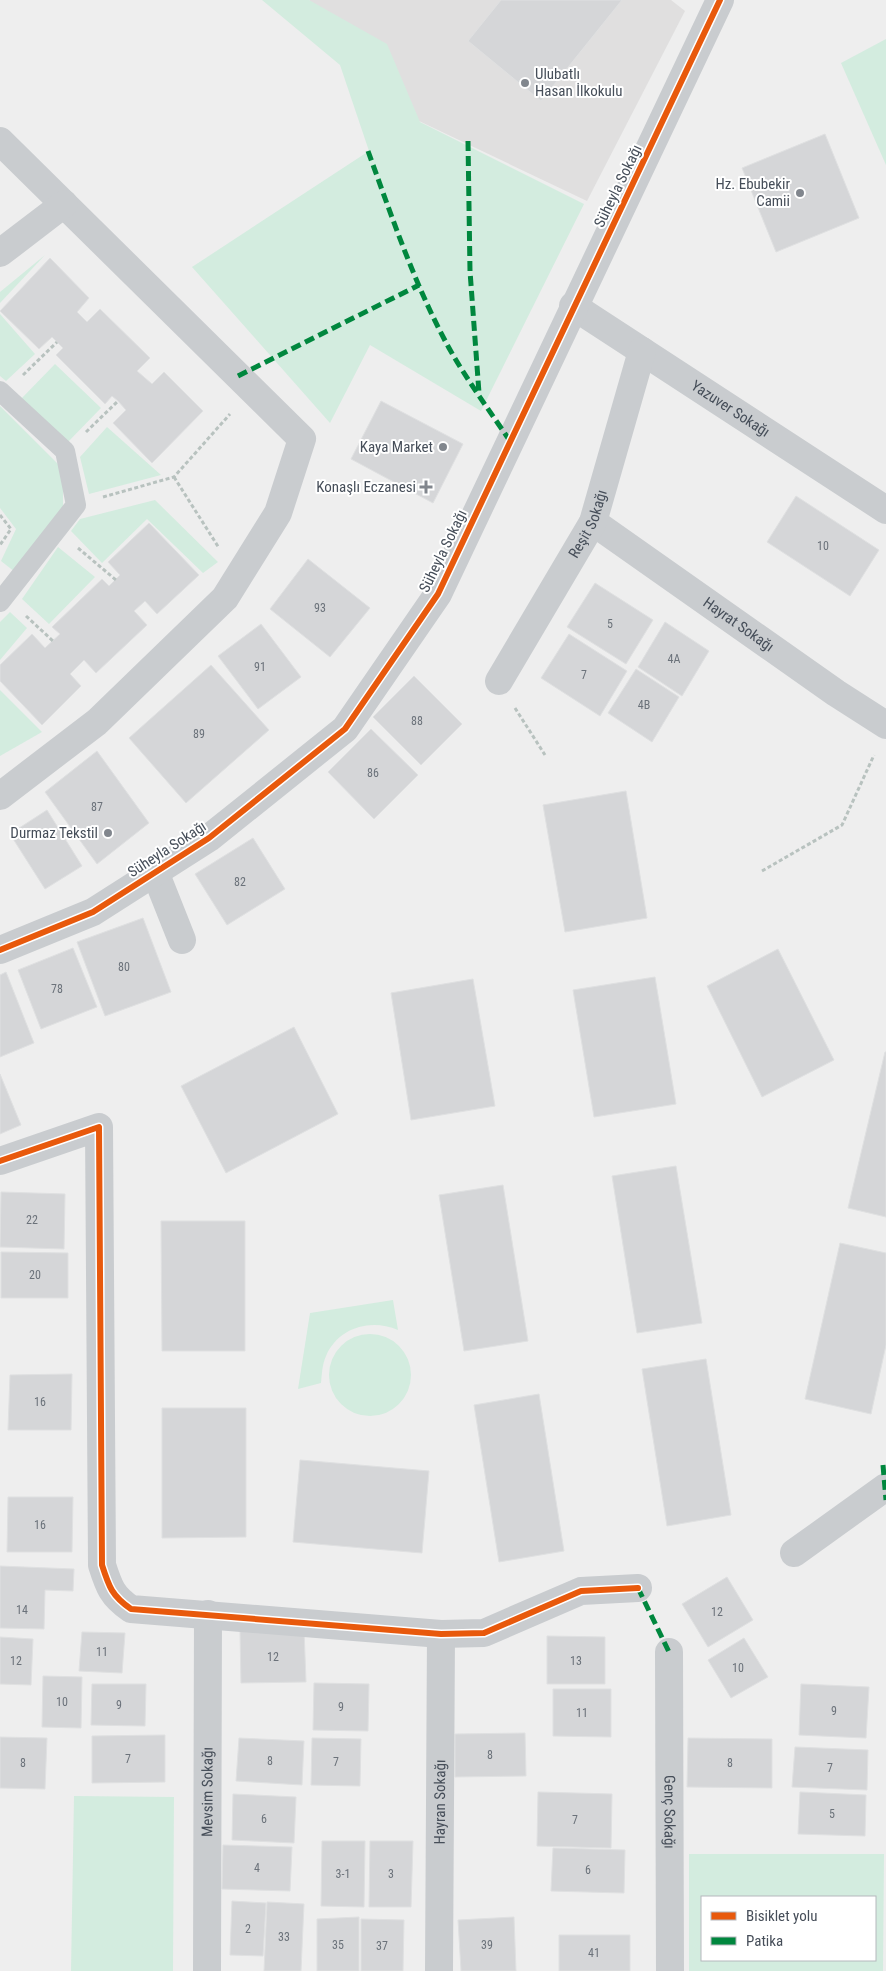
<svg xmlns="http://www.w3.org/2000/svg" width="886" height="1971" viewBox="0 0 886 1971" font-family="'Roboto Condensed',sans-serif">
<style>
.education{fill:#e0dfdf}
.green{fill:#d3ecdf;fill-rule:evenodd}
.building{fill:#d5d6d8;stroke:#dfe0e1}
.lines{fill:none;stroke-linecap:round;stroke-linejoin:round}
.path{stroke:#b8c2bf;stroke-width:3;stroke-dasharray:4 2.5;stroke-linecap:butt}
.service{stroke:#c9cccf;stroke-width:20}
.minor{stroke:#c9cccf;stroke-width:28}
.tertiary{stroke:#c9cccf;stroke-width:28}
.quiet{stroke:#00873e;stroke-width:5;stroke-dasharray:10 5;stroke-linecap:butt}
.cycleway-casing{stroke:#fff;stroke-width:9}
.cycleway{stroke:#e8590c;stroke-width:6}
.poi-dot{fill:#81868d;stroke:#fff;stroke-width:2}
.labels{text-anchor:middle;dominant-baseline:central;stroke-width:4;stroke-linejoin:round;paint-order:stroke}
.number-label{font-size:12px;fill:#6b727a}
.poi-label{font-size:15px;fill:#464e59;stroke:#fff;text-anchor:end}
.street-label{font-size:15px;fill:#464e59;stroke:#fff}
</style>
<rect width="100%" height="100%" fill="#eee"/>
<!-- education -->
<path class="education" d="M309,0H671L685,11L587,201L419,121Z"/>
<!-- green -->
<path class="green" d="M262,0H309L387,44L420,122L584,204L481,411L370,345L330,423L192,267L369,151L340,65Z
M886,39V165L841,63Z
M45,255L0,303V292Z
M0,314L35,354L6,381L0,376Z
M55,364L101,408L67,443L21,399Z
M0,406L63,469V507L15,572L1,561L16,529L0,508Z
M107,427L161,475L89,494L80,457Z
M155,500L218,562L203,573L147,519L102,563L71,531L80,519Z
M58,547L95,577L49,624L22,599Z
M10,612L27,628L0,660V622Z
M0,690L42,732L0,756Z
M393,1300L398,1330C370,1318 338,1328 326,1356C322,1365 322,1374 321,1383L298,1389L310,1313Z
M329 1375a41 41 0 1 1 82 0a41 41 0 1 1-82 0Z
M74,1796L174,1797L173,1971H71Z
M689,1854H884L883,1971H689ZM875,1897V1960H702V1897Z"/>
<!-- building -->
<path class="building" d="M501,0H622L541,101L468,41Z
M825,134L859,218L776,252L742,168Z
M50,258L89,298L77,312L87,322L100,309L150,358L137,371L152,384L164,372L203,411L152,463L113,423L126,410L118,401L112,396L105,404L56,355L63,348L52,337L39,349L0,311Z
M381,401L463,444L433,503L351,459Z
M796,496L879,550L850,596L767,542Z
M149,523L199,575L157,614L145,601L134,611L147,625L96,673L84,660L70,674L81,686L42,725L0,681V665L32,634L45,648L60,634L52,627L102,579L109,586L120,575L108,562Z
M308,559L370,608L330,657L270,609Z
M595,583L653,620L626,664L567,627Z
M665,622L709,651L682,696L638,667Z
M261,624L301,677L258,709L218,656Z
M569,634L627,671L600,716L541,678Z
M211,665L269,730L186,803L129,738Z
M636,669L679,697L652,742L608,713Z
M414,676L462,724L421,765L373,717Z
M371,729L418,775L374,819L328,772Z
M97,751L149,823L97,864L45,792Z
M626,791L647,918L565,932L543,805Z
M47,810L82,866L45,889L10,834Z
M253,838L285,889L227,925L195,874Z
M143,918L171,992L105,1016L77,942Z
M73,948L97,1007L41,1029L18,970Z
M778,949L834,1060L762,1097L707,986Z
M6,972L34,1043L0,1057V975Z
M655,977L676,1104L594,1117L573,990Z
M473,979L495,1106L411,1120L391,993Z
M294,1027L338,1114L226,1173L181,1086Z
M885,1052H886V1217L848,1208Z
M0,1074L21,1125L0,1134Z
M676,1166L702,1323L637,1333L612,1176Z
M503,1185L528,1341L464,1351L439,1195Z
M1,1192L65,1194L64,1249L0,1247Z
M161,1221H245V1351H162Z
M840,1243L886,1253V1345L871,1414L805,1399Z
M1,1252L68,1253V1298H1Z
M706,1359L731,1515L667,1526L642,1369Z
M72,1374L71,1430H8L10,1375Z
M539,1394L564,1551L499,1562L474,1405Z
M162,1408H246V1537L162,1538Z
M300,1460L429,1471L422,1553L293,1542Z
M8,1497H73L72,1552H7Z
M0,1566L74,1569L73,1591L45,1590L44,1629L0,1628Z
M727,1577L753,1620L708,1647L682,1604Z
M304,1630L306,1682L241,1683L240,1631Z
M82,1632L125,1633L122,1673L79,1671Z
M547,1636L605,1637V1684H547Z
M0,1637L33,1639L31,1685L0,1684Z
M744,1638L768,1677L731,1698L708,1660Z
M43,1676L82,1677L81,1728L42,1727Z
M314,1683L369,1684L368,1731L313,1730Z
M92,1684H146L145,1726L91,1725Z
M801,1684L869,1687L866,1738L799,1735Z
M553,1689H611V1737L553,1736Z
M525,1733L526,1776L455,1777V1734Z
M165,1735V1782L92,1783V1736Z
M0,1737L47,1738L45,1789L0,1788Z
M239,1738L304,1741L302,1785L236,1781Z
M312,1738L361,1739L360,1786L311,1785Z
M688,1738L772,1739V1788L687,1787Z
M795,1747L868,1750L867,1790L792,1787Z
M538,1792L612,1794L611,1848L537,1846Z
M800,1792L866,1795L865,1836L798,1834Z
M233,1794L296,1797L294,1843L232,1840Z
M322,1841H365L364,1907L321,1906Z
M370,1841H413L411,1907H369Z
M223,1845L292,1847L290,1891L222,1889Z
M553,1848L625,1850L624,1893L551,1891Z
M232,1901L266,1903L263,1956L230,1955Z
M267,1902L304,1904L301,1971H264Z
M359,1917V1971H317V1919Z
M514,1917L516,1971H461L458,1920Z
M361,1919L404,1920L403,1971H361Z
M559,1935H630V1971H559Z"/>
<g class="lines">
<!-- path -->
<path class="path" d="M23,375L57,342
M86,432L118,401
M174,477L219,548
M103,497L174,477L230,414
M0,515L11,529L0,545
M78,548L116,580
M26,616L53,641
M515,708L545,755
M762,871L842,825L874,755"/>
<!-- service -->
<path class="service" d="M0,391L65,451L76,505L0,602"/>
<!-- minor -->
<g class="minor">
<path d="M0,141L302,439L278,513L225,598L97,722L0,796"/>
<path d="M0,253L64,204"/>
<path id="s1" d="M573,306L886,510"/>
<path id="s2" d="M593,522L836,693L886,725"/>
<path id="s3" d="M499,681L593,522L642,351"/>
<path d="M155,872L182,940"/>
<path d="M0,1161L99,1127L102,1565C109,1587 112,1596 131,1609L441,1634L484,1633L581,1591L638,1588"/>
<path d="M794,1553L886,1487"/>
<path id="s4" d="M669,1652L670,1971"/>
<path id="s5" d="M207,1971L208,1614"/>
<path id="s6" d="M439,1971L441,1634"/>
</g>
<!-- tertiary -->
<path class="tertiary" d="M0,950L93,912L209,838L345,729L438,594L720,0"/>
<!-- quiet -->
<path class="quiet" d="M468,141L470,271L479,393
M368,151C392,217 415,286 449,348C467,380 489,410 510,441
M238,376L419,285
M883,1465L886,1500
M638,1588L669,1652"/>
<!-- cycleway casing -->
<g class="cycleway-casing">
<path id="cycleway" d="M0,950L93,912L209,838L345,729L438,594L720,0
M0,1161L99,1127L102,1565C109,1587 112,1596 131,1609L441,1634L484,1633L581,1591L638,1588"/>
</g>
<!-- cycleway -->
<use href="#cycleway" class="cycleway"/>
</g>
<!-- markers -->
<g class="poi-dot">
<circle cx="525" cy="83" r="5"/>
<circle cx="800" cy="193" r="5"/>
<circle cx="443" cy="447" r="5"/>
<path d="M423.5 479.5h5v5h5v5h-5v5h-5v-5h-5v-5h5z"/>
<circle cx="108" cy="833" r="5"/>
</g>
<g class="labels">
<!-- number labels -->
<g class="number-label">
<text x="823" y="546">10</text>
<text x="320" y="608">93</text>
<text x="610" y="624">5</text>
<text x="674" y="659">4A</text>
<text x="260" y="667">91</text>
<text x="584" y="675">7</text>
<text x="644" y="705">4B</text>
<text x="417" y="721">88</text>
<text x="199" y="734">89</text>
<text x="373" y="773">86</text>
<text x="97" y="807">87</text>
<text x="240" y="882">82</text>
<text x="124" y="967">80</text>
<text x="57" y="989">78</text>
<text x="32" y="1220">22</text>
<text x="35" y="1275">20</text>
<text x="40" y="1402">16</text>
<text x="40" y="1525">16</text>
<text x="22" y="1610">14</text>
<text x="717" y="1612">12</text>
<text x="102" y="1652">11</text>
<text x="273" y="1657">12</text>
<text x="16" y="1661">12</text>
<text x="576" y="1661">13</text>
<text x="738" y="1668">10</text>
<text x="62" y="1702">10</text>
<text x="119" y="1705">9</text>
<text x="341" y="1707">9</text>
<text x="834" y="1711">9</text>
<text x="582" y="1713">11</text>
<text x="490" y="1755">8</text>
<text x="128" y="1759">7</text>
<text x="270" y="1761">8</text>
<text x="336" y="1762">7</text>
<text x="23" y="1763">8</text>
<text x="730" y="1763">8</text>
<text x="830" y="1768">7</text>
<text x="832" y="1814">5</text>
<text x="264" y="1819">6</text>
<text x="575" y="1820">7</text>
<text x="257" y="1868">4</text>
<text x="588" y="1870">6</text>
<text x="343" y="1874">3-1</text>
<text x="391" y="1874">3</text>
<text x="248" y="1929">2</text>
<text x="284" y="1937">33</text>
<text x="338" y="1945">35</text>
<text x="487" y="1945">39</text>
<text x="382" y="1946">37</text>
<text x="594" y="1953">41</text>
</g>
<!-- poi labels -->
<g class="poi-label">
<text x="535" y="74" text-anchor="start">Ulubatlı<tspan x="535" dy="17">Hasan İlkokulu</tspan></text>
<text x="790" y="184">Hz. Ebubekir<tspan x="790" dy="17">Camii</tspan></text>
<text x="433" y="447">Kaya Market</text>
<text x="416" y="487">Konaşlı Eczanesi</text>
<text x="98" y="833">Durmaz Tekstil</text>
</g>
<!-- street labels -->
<g class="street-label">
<text transform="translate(618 186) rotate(-64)">Süheyla Sokağı</text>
<text stroke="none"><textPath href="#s1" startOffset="188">Yazuver Sokağı</textPath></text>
<text stroke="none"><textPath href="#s3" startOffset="181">Reşit Sokağı</textPath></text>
<text transform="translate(443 551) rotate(-64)">Süheyla Sokağı</text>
<text stroke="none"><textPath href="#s2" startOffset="178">Hayrat Sokağı</textPath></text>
<text transform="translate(167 849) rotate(-33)">Süheyla Sokağı</text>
<text stroke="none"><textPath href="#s5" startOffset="179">Mevsim Sokağı</textPath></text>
<text stroke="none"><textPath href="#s6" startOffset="169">Hayran Sokağı</textPath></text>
<text stroke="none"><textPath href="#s4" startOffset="160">Genç Sokağı</textPath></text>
</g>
</g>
<!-- legend -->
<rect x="701" y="1896" width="175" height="65" fill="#ffffff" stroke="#b5b8bd"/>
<rect x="711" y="1912" width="25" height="8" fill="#e8590c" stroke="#b5b8bd"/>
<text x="746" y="1921" font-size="15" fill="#464e59">Bisiklet yolu</text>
<rect x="711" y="1937" width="25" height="8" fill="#00873e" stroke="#b5b8bd"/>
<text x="746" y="1946" font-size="15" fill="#464e59">Patika</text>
</svg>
